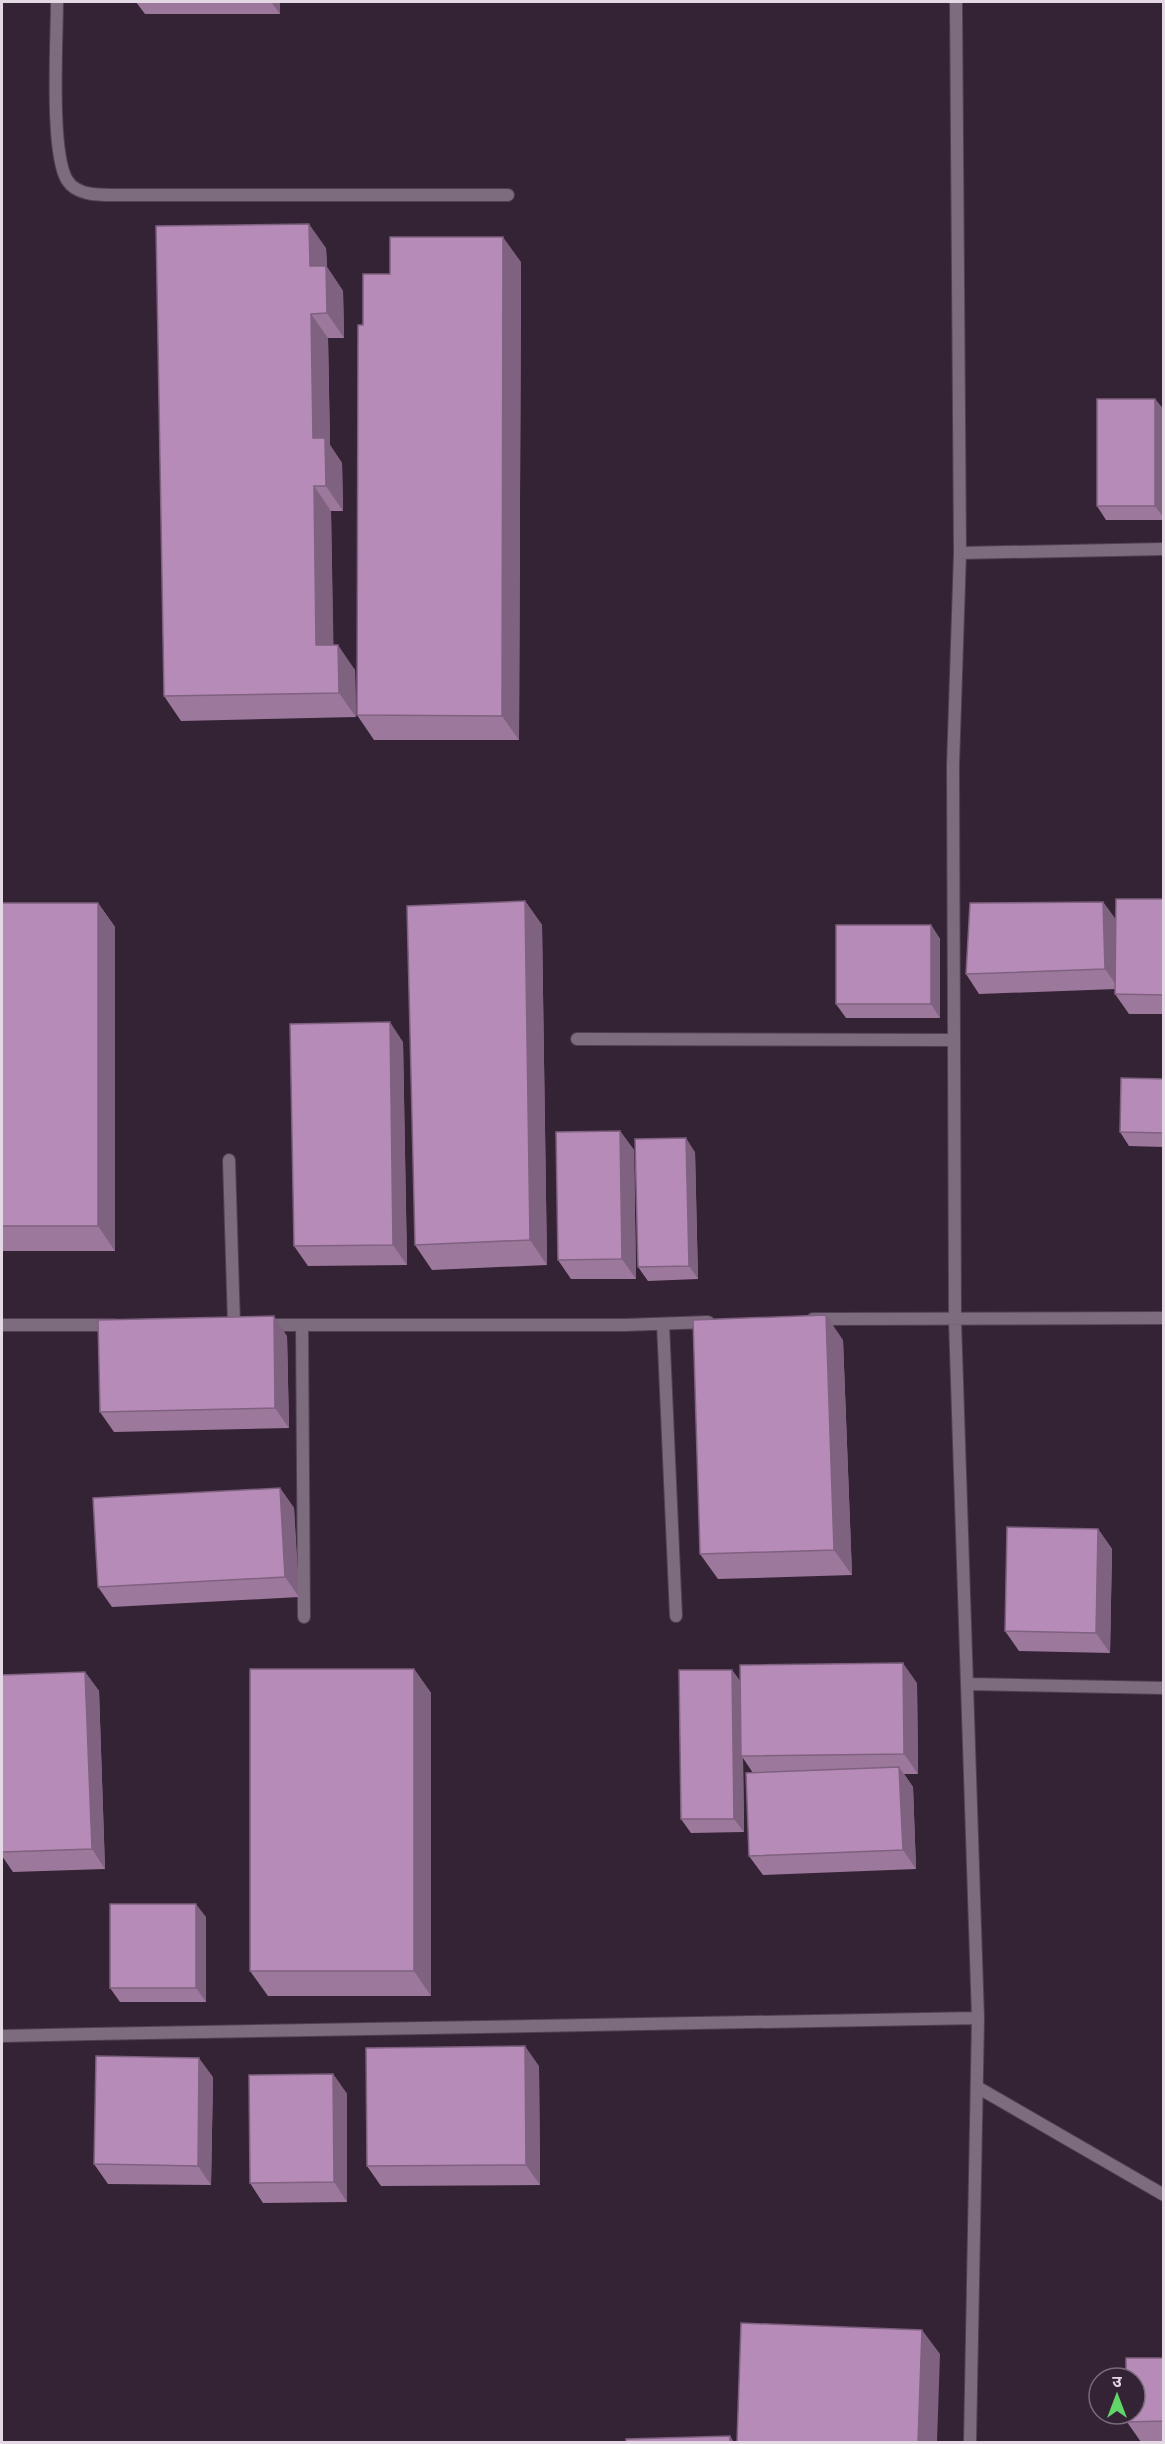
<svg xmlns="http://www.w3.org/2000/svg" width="1165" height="2444" viewBox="0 0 1165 2444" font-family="Lato,'Noto Sans Devanagari',sans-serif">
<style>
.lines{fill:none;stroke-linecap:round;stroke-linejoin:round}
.lane-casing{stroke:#504051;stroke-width:14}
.street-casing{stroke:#504051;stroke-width:14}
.lane{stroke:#7d6b7e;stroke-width:12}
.street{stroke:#7d6b7e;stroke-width:12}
.wall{fill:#9d789d}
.shaded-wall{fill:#7f6180}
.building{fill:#b68bb7;stroke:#7f6180;stroke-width:1.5}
</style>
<rect width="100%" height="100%" fill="#342335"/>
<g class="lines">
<!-- lane casing -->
<g class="lane-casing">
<path id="lane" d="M57,2C57,39 50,152 67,180C76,195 97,195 113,195H508
M229,1160L234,1325"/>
</g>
<!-- street casing -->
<g class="street-casing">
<path id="street" d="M956,2L960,553L953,766L955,1321L978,2018L970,2442
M960,553L1164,549
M577,1039L954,1040
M813,1319L1164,1318
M663,1324L676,1616
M2,1325H114
M264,1325H625L708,1322
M302,1325L304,1617
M968,1684L1164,1688
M2,2036C327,2028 652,2025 978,2018
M977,2087L1164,2195"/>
</g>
<!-- lane -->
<use href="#lane" class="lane"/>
<!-- street -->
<use href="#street" class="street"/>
</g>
<!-- wall -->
<path class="wall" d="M136,2H280V14H145Z
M326,248L327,267L343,291L344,338H328L330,445L342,463L343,511H331L333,645L355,670L356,717L181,721L164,696Z
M521,262L519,740H374L357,715L363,325L390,274Z
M1155,399L1164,410V520H1106L1097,506Z
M1164,899V1014H1129L1115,994L1116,989L979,994L966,974L1103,902L1116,920Z
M525,901L542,925L547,1265L432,1270L415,1245Z
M2,903H98L115,927V1251H2Z
M931,925L940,939V1018H846L836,1004Z
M403,1042L407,1265L308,1266L294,1246Z
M1164,1079V1147L1129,1146L1120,1132Z
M620,1131L634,1150L636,1279H571L558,1260Z
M695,1152L698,1279L648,1281L638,1267Z
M287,1336L289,1428L114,1432L100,1412Z
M843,1340L852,1575L718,1579L700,1554Z
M280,1488L294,1508L299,1597L112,1607L98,1587Z
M1098,1529L1112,1549L1110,1653L1019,1651L1005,1631Z
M414,1669L431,1693V1996H268L250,1971Z
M732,1670L740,1681L917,1683L918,1774H904L913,1787L916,1869L763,1875L749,1856L753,1773L743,1758L744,1832L691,1833L681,1819Z
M85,1672L99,1691L105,1869L13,1872L2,1856V1852Z
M206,1917V2002H120L110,1988Z
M539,2066L540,2185L381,2186L367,2166Z
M333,2074L347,2094V2202L263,2203L250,2183Z
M213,2077L211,2185L108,2184L94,2164Z
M1164,2358V2441L1141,2442L1127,2422Z"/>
<!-- shaded-wall -->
<path class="shaded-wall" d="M271,2H280V14Z
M309,224L326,248L327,267L343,291L344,338L327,313L310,266Z
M503,237L521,262L519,740L502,716Z
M311,314L328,338L330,445L342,463L343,511L326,486L313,438Z
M1155,399L1164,410V518L1155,506Z
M314,486L331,511L334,670L316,645Z
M338,645L355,670L356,717L339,693Z
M525,901L542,925L547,1265L530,1240Z
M1103,902L1117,921L1119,989L1105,969Z
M98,903L115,927V1251L98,1226Z
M931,925L940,939V1018L931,1004Z
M390,1022L403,1042L407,1265L393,1245Z
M620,1131L634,1150L636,1279L622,1259Z
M686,1138L695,1152L698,1279L689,1266Z
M826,1315L843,1340L852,1575L834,1550Z
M274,1316L287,1336L289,1428L275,1408Z
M280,1488L294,1508L299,1597L285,1577Z
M1098,1529L1112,1549L1110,1653L1096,1633Z
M903,1663L917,1683L918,1774L904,1754Z
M414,1669L431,1693V1996L414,1971Z
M732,1670L742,1684L741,1756L743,1758L744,1832L734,1819Z
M85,1672L99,1691L105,1869L92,1849Z
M899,1767L913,1787L916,1869L903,1850Z
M196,1904L206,1917V2002L196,1988Z
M525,2046L539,2066L540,2185L526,2165Z
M199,2058L213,2077L211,2185L198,2166Z
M333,2074L347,2094V2202L334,2182Z
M922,2330L940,2354L937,2442H918Z
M730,2436L734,2442H730Z"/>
<!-- building -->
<path class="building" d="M309,224L310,266H326L327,313L311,314L313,438H325L326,486H314L316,645H338L339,693L164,696L156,226Z
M390,237H503L502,716L357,715L358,325H363V274H390Z
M1097,399H1155V506H1097Z
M1116,899H1164V995L1115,994Z
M525,901L530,1240L415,1245L407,906Z
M1103,902L1105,969L966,974L970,903Z
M2,903H98V1226H2Z
M836,925H931V1004H836Z
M390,1022L393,1245L294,1246L290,1024Z
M1121,1078L1164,1079V1133L1120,1132Z
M620,1131L622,1259L558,1260L556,1132Z
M686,1138L689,1266L638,1267L635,1139Z
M826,1315L834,1550L700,1554L693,1320Z
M274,1316L275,1408L100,1412L98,1320Z
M280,1488L285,1577L98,1587L93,1498Z
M1007,1527L1098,1529L1096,1633L1005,1631Z
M903,1663L904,1754L741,1756L740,1665Z
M250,1669H414V1971H250Z
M679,1670H732L734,1819H681Z
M85,1672L92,1849L2,1852V1675Z
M899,1767L903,1850L749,1856L746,1773Z
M110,1904H196V1988H110Z
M525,2046L526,2165L367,2166L366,2048Z
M96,2056L199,2058L198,2166L94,2164Z
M333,2074L334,2182L250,2183L249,2075Z
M741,2323L922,2330L918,2442H737Z
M1126,2358H1164V2421L1127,2422V2414H1135V2378H1126Z
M730,2436V2442H626V2439Z"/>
<!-- border -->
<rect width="1165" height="2444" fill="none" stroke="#e4d8e4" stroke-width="6"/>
<!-- north arrow -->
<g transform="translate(1117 2396)"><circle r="28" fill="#342335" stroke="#7a6b7b" stroke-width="1.5"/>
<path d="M0-4.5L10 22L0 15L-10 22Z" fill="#61d46a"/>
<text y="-9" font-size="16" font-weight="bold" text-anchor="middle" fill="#e4d8e4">उ</text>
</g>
</svg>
